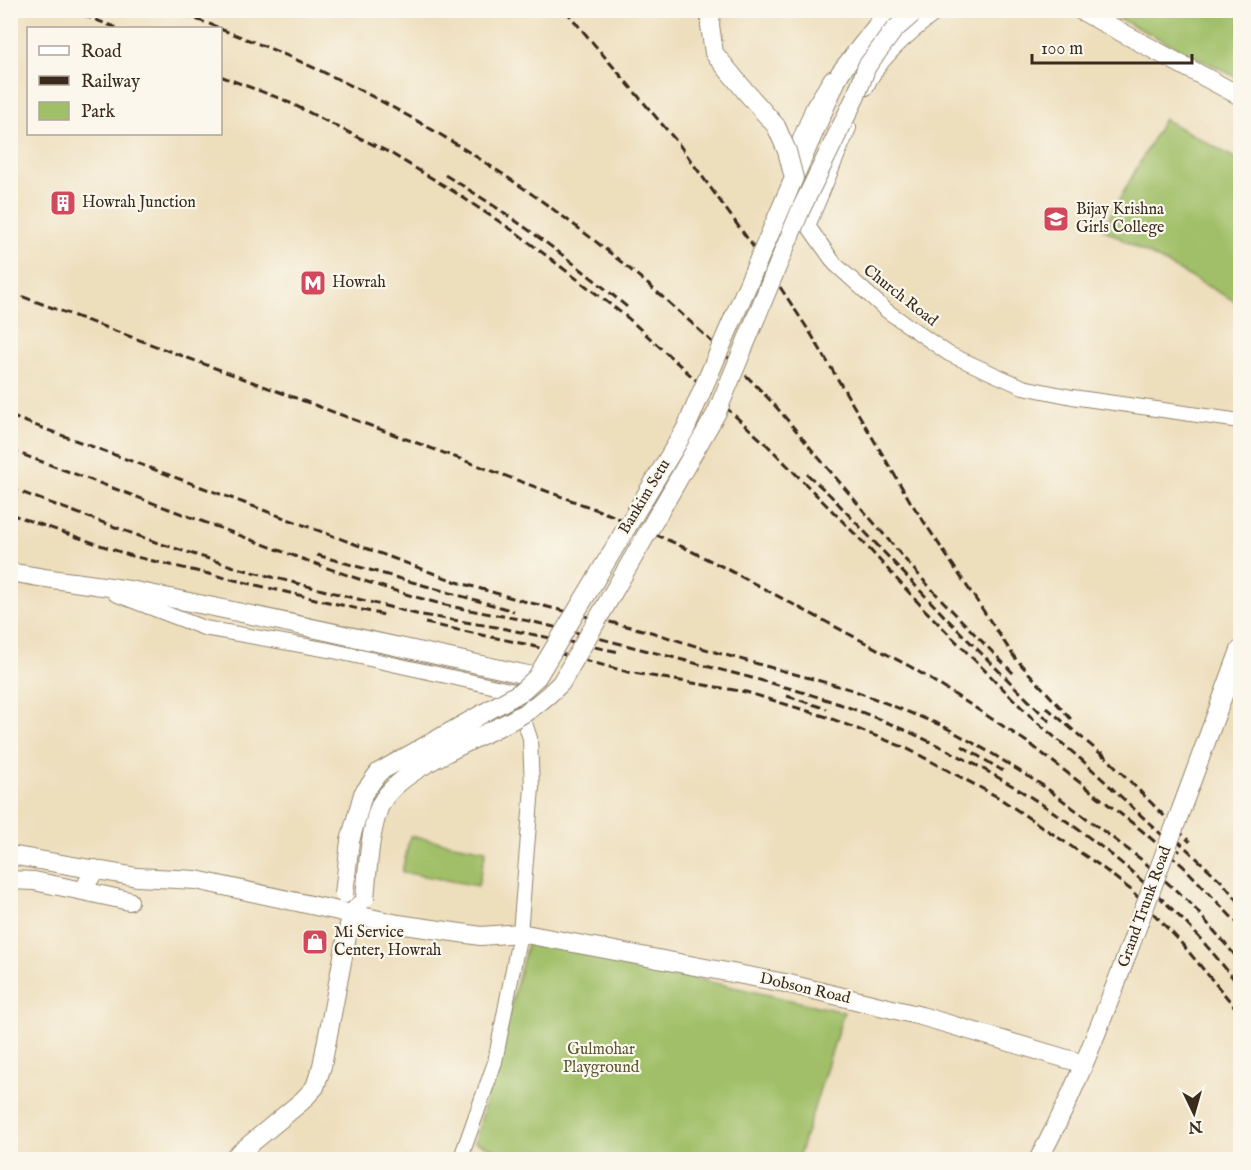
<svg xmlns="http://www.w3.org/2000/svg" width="1251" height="1170" viewBox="0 0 1251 1170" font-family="'IM FELL English',serif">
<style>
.green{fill:#a0bf67;stroke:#6e7442;stroke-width:1.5}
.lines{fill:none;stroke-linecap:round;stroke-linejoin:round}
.minor-casing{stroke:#94846d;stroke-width:16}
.major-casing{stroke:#94846d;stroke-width:20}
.minor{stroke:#fff;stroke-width:14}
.major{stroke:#fff;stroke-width:18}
.rail{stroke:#3b2a1e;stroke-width:3;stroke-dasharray:9 4.5;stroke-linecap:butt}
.major-bridge-casing{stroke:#94846d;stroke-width:20;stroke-linecap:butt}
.major-bridge{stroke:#fff;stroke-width:18}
.labels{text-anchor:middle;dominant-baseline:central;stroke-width:4.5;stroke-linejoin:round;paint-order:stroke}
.poi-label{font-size:16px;fill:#3b2a1e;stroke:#fbf7ec;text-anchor:start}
.street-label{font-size:16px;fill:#3b2a1e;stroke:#fbf7ec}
.park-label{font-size:16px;fill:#595734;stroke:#fbf7ec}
</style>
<rect width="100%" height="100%" fill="#fbf7ec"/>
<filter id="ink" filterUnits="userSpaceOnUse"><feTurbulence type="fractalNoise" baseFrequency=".0167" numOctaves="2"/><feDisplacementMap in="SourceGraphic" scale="12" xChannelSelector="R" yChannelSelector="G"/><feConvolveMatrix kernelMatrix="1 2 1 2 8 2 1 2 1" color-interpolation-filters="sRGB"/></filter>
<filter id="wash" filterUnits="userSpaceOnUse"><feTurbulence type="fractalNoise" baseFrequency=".008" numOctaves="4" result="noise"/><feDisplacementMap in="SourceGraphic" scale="24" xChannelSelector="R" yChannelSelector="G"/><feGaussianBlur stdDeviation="1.35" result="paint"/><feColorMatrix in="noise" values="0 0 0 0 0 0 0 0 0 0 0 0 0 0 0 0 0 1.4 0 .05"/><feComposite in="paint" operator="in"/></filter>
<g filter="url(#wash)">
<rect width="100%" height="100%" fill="#eddebc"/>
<!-- green -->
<path class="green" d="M1104,11H1240V79Z
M1164,119L1240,161V304L1103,229Z
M410,836L486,850L478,886L402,872Z
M528,941L844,1012L798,1159H522L475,1142Z"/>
</g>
<g filter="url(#ink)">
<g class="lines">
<!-- minor casing -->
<g class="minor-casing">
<path id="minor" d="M866,88C878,59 914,29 940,10
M789,166L813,107L831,78
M792,214L808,226L835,264L887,311L949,354L1023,387L1072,397L1240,421
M808,226L849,128
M115,594L204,628L329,650L514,691L530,738L532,788L520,933L495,1062L460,1160"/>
</g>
<!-- major casing -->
<g class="major-casing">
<path id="major" d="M1080,10L1240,96
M794,178L840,73L889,10
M10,572C55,581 100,584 145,593C276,619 406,649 537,677
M1182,807L1240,650
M10,855L137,877L196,880L398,924L481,936L520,933L785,983L921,1016L1084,1064
M10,880L34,881L83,891L95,869
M83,891L129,901
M231,1160L302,1101L315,1087L322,1066L351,915L358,906
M1038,1160C1070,1103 1093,1042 1117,981"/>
</g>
<!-- minor -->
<use href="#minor" class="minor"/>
<!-- major -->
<use href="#major" class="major"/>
<!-- rail -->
<path class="rail" d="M70,10L117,28
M171,10L220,28
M565,10L678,143L755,249L811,334L910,501L1015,658L1071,719
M220,29C428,105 616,239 768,398C784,415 798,433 812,450C843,486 873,522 903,557C938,598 977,636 1014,674
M220,76L284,100L392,154L453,191L518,234L628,318L768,446L863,542L924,609L1032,718L1083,761L1180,852
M445,175C510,214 569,258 627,307
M10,292L611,515L677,544L725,568L911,667L971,705L1030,744L1140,829L1183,866L1240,926
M10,416L457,582L523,601L651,632L718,653L853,690L943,726L991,753L1045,787L1142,860L1191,904L1240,961
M10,450C86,478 161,506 236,534C300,558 364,583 430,601C466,611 502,615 538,623C591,636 645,650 698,664C760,680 822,695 881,720C1020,777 1150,867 1240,987
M807,474L830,495L946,618L1051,723
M10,488L158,543L241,569L416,614L496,627L619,652
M10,514L132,556L384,615
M317,555L514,611
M425,623L525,644L628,672L746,692L827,717L906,748L996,796L1099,865L1131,890L1177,938L1240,1013
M787,696L827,709
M1046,707L1107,759
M962,746L1003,771
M1101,752L1190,842
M1176,839L1221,881L1240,903"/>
<!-- major-bridge casing -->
<g class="major-bridge-casing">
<path id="major-bridge" d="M344,894L350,841L363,794L379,772L521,692L537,677L685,430L794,178L787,151L776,126L746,92L714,53L710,25L711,10
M365,898C368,868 369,836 379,808C392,771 480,738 514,719C532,710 546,698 561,683L717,412L801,209L856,96L867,66L894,30L917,10
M1117,981L1182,807"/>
</g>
<!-- major-bridge -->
<use href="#major-bridge" class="major-bridge"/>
</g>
</g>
<!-- icons -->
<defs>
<g id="building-square" transform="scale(1.35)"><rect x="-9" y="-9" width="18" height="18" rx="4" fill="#d1495b" stroke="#fbf7ec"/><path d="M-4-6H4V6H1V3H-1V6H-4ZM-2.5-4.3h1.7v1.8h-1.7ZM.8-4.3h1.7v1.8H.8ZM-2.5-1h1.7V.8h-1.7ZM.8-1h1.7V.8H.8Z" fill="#fff"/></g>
<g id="university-square" transform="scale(1.35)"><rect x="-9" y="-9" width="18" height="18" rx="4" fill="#d1495b" stroke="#fbf7ec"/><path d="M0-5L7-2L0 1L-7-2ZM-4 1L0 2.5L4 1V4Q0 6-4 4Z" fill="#fff"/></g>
<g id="metro-square" transform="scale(1.35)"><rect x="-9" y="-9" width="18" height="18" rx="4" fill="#d1495b" stroke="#fbf7ec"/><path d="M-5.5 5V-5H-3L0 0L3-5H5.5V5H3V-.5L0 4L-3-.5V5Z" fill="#fff"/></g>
<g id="shop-square" transform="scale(1.35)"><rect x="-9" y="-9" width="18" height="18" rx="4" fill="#d1495b" stroke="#fbf7ec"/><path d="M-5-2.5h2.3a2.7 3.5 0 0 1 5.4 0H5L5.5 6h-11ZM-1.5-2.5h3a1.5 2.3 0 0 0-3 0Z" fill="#fff"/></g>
</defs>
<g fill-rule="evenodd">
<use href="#building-square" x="63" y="203"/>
<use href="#university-square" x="1056" y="219"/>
<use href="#metro-square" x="313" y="283"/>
<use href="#shop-square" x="315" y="942"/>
</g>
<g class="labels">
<!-- poi labels -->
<g class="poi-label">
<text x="82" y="203">Howrah Junction</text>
<text x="1076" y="210">Bijay Krishna<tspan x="1076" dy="18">Girls College</tspan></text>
<text x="332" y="283">Howrah</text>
<text x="334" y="933">Mi Service<tspan x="334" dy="18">Center, Howrah</tspan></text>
</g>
<!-- street labels -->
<g class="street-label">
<text transform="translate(900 296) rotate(38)">Church Road</text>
<text transform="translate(645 497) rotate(-59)">Bankim Setu</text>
<text transform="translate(1145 907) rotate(-70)">Grand Trunk Road</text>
<text transform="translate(805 989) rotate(13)">Dobson Road</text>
</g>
<!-- park labels -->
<g class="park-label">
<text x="601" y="1050">Gulmohar<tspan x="601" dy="18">Playground</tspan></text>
</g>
</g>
<!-- margin -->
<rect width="1251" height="1170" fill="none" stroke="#fbf7ec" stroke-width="36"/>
<!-- legend -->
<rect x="27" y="27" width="195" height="108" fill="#fbf7ec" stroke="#aea59a" stroke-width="1.5"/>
<rect x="39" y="46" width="30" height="9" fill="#ffffff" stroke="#aea59a" stroke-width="1.5"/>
<text x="81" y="57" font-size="18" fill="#3b2a1e">Road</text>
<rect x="39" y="76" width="30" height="9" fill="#3b2a1e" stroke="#aea59a" stroke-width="1.5"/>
<text x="81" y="87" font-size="18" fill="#3b2a1e">Railway</text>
<rect x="39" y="102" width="30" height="18" fill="#a0bf67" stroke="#aea59a" stroke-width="1.5"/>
<text x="81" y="117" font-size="18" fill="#3b2a1e">Park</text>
<!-- north arrow -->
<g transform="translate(1194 1113) rotate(175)" stroke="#fbf7ec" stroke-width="4.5" paint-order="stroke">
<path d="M0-4.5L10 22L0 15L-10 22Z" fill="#3b2a1e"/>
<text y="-9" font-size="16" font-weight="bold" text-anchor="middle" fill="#3b2a1e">N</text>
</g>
<!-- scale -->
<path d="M1032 54v9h160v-9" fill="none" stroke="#3b2a1e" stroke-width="3"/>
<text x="1041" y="54" font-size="18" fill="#3b2a1e" stroke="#fbf7ec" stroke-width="4.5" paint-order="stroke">100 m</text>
</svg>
